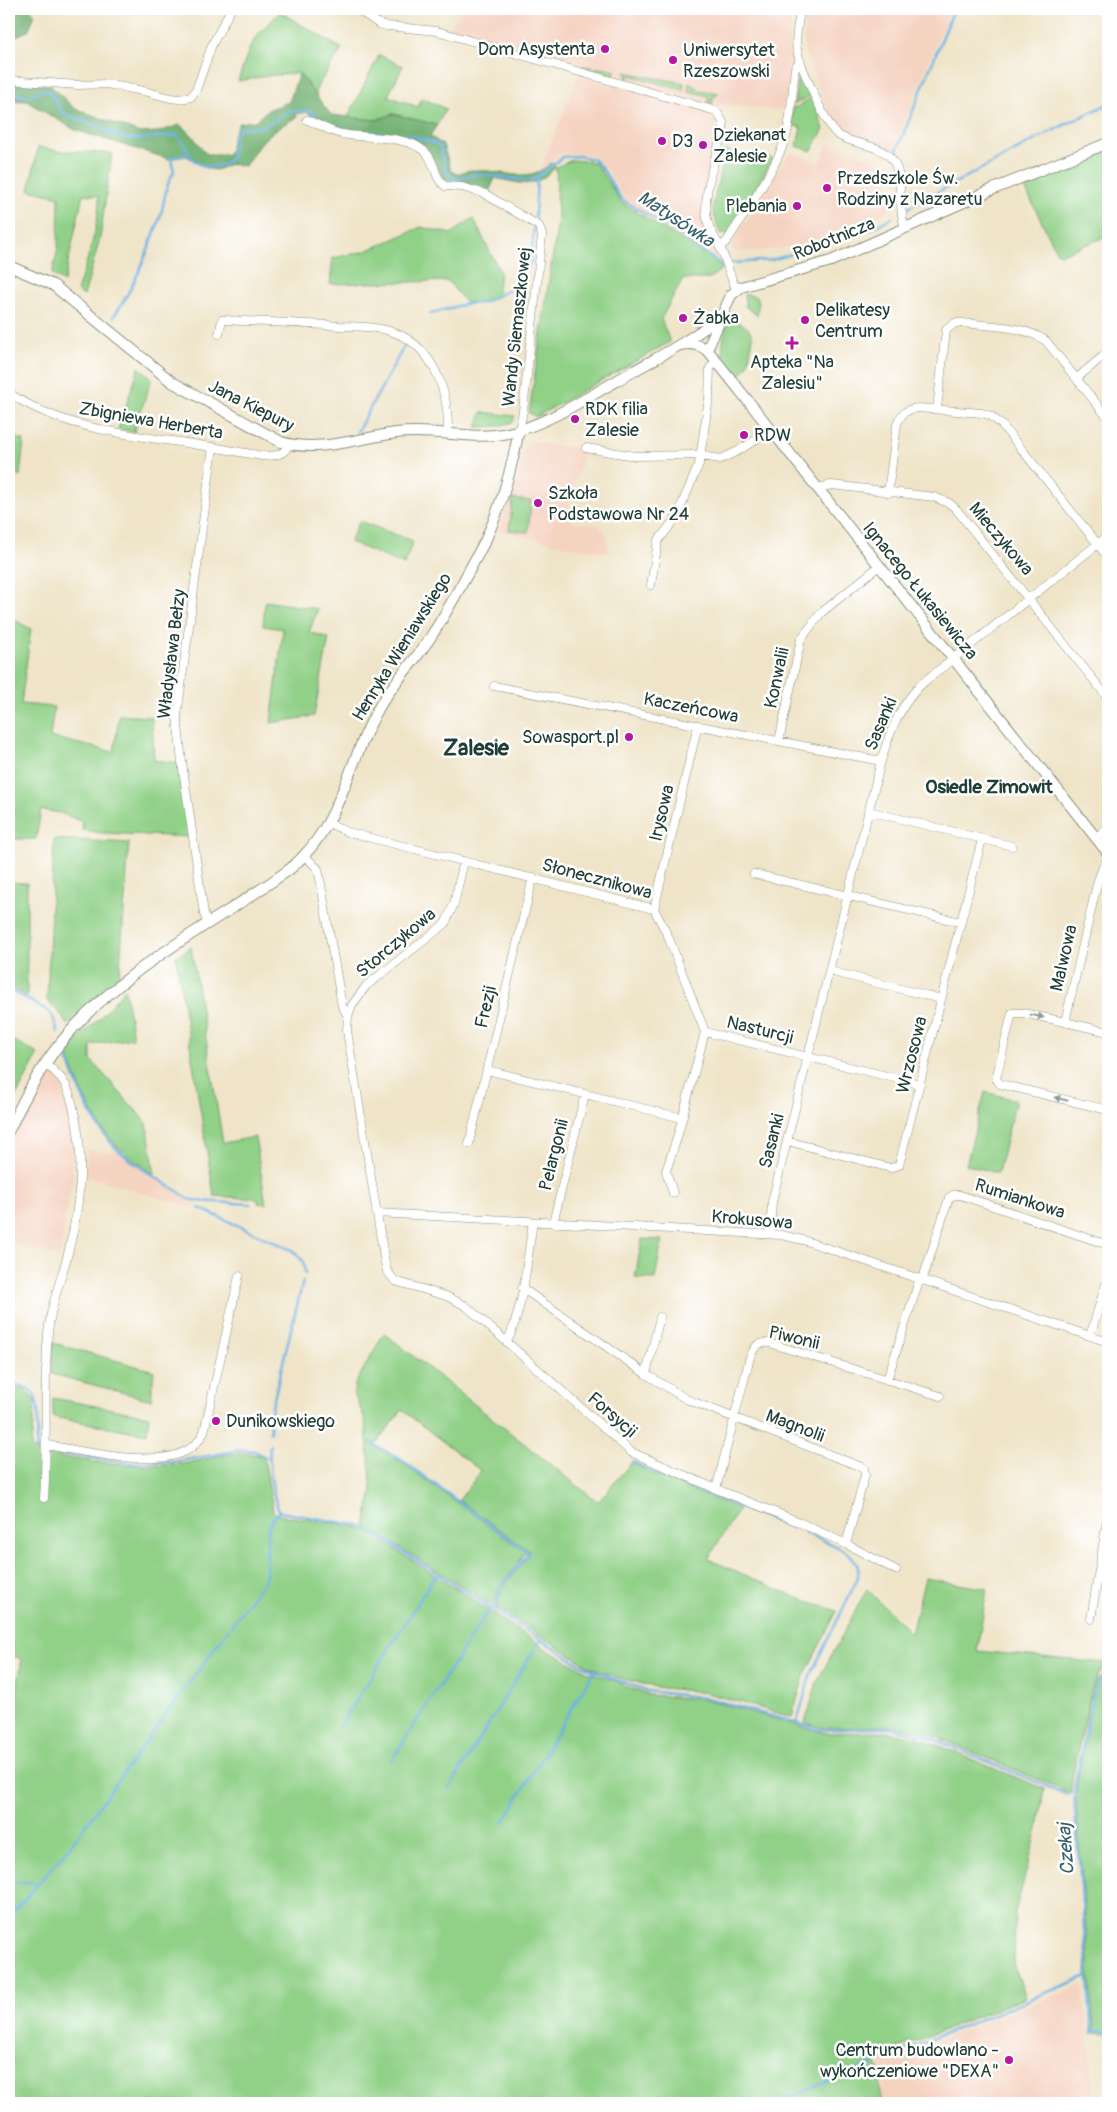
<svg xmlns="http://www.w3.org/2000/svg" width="1117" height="2112" viewBox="0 0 1117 2112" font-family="Pangolin,sans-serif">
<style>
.built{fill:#f5d3c1}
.green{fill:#90d087;stroke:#58865e}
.forest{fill:#74b274;stroke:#4a7854}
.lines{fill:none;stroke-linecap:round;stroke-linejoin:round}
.stream{stroke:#70b2e5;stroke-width:2.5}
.minor-casing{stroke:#87907e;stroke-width:9}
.tertiary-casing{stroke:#87907e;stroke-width:12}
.minor{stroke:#fff;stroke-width:8}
.tertiary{stroke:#fff;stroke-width:10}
.oneway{fill:#8f9e9a}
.poi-dot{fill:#b5179e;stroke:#fff;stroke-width:2}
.labels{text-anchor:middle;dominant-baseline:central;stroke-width:5;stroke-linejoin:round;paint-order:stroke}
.poi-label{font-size:18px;fill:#1f3d34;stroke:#fff;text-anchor:start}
.street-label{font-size:18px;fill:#1f3d34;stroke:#fff}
.water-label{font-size:19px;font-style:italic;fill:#376069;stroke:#fff}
.neighbourhood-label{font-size:19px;font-weight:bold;fill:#1f3d34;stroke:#fff}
.district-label{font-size:22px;font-weight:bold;fill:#1f3d34;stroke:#fff}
</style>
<rect width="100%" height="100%" fill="#fff"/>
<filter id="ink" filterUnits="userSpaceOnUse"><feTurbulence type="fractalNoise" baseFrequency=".02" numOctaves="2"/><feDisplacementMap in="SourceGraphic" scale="10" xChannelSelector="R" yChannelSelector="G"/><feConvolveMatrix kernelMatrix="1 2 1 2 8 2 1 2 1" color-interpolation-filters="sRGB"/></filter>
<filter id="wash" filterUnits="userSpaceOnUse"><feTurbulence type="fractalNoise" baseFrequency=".0096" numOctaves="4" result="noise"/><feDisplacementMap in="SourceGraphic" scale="20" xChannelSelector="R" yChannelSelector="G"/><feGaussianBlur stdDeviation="1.12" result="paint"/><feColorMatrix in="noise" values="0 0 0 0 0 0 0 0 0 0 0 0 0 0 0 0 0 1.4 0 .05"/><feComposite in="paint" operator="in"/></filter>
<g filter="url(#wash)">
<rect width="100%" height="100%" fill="#efe4c8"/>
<!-- built -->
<path class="built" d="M466,9H791L789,47L793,60L789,86L782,111L739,105L716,106L446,29Z
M914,9H950L893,151L841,131L832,122L804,49V20Z
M578,76L708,111L713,116L718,132L717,140L701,201V211L707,234L722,262L697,243L629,202L623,197L607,170L598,160L591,155L566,153L559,155L539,172Z
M828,143L880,162L887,167L890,208L862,227L801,245L764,251H732L734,239L787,156L793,153L820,163Z
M531,441L586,450L570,495L567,512L573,522L599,525L607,536L608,553L560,545L499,530L515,485L524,450Z
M50,1069L60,1080L72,1120L73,1176L59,1257L9,1242V1146L42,1072Z
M114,1149L146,1173L195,1204L194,1208L86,1176L87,1150L113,1152Z
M1083,1984L1094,2103H881L880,2072L877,2065Z"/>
<!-- green -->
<path class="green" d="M280,12L342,49L317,87L316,96L299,73L267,76L238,81L249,49L257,35Z
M379,55L403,66L388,96L418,107L422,98L446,109L437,125L393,114L376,120L348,117Z
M582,66L615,70L614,78L612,79L581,71Z
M625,72L684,83L683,90L629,75L627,80Z
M798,73L802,74L811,95L794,105Z
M689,83L700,90L719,93L712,99L713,104L708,103V96L688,91Z
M812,97L824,129L811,151L797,146L801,128L791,124L793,107H797Z
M38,147L59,151L112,153L100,238L84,296L77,291C87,261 99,228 99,196L83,194L64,282L52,274L58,248L59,197L29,190Z
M725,150L752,162L756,152L773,159L728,234L720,233L713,212V205Z
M1108,151V236L1062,254L1057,253L1024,186Z
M572,160L589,161L596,164L621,202L717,262L723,268L709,279H683L661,319L670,342L536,417L529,413L558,220L556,167Z
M473,218L500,272L497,296L482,302L466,303L448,281L330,284L333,258L366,251L421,227L451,234Z
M746,294L757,297L759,302L757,315L746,307L744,295Z
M731,320C741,322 750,327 753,338L748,365L740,375C717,365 721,341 728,322Z
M139,367L152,378L134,432L118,429Z
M482,412L515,416L513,422L499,426L477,427Z
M9,438L24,440L20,476L9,475Z
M513,499L531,501L528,532L509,530Z
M359,521L413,541L404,565L350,542Z
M265,601L318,609L309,632L329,638L314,716L271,723L283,629L263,626Z
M9,617L31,629L21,704L54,707L50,737L114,752L119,715L152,717L154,760L179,763L190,837L103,833L82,830L83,822L60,813L41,810L36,839H10L9,847Z
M54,839L129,843L119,980L67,1025L61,1015L47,1001Z
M9,882L27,883V996L9,986Z
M191,947L223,1143L255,1137L266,1204L258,1203V1199L214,1196L176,957Z
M125,989L133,1038L91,1045V1060L147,1123L155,1175C142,1165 127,1156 115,1144C90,1119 78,1082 65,1050L101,1017Z
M9,1038L38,1054L16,1097L9,1093Z
M985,1092L1016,1100L998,1173L966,1165Z
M642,1239L662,1240L655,1279L635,1278Z
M384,1333L598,1502L632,1462L650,1473L739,1509L708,1559L798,1598L837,1611L804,1676L792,1717L707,1693L655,1687L620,1678L588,1666L497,1608L501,1590L529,1554V1551L459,1500L481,1471L402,1410L376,1444L370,1441V1444L390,1454L526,1552L498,1590L495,1607L365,1526L372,1491L365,1419L354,1394L355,1384Z
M53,1343L154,1371L151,1400L52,1374Z
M9,1386L24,1390L35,1400L31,1449L43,1455C86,1460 129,1468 173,1465C203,1463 234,1446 264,1457L273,1511L277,1515L354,1526L365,1530L490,1611L549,1651L588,1672L619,1682L624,1686L650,1695L708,1700L824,1733L888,1732L918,1737L1044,1789L1038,1829L1015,1912L1014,1967L1026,1997L874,2058L880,2072L881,2103H9V1704L14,1705L22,1659L9,1655Z
M53,1398L149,1416L147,1434L53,1417Z
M925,1578L987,1589L977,1651L1105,1663L1091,1690L1072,1779L1071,1793L922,1731L891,1726L824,1728L805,1723L817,1682L867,1589L911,1633Z
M1108,1670V2034L1094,2033L1076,1805L1077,1783L1088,1709L1094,1684Z"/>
<!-- forest -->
<path class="forest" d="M9,9H30L35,15L28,31L9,39Z
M299,73L331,115L376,120L393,114L437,125L430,136L443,145L451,171L457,174C461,173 467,170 472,170C501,169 527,186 551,163L556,167C532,190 525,184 495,178L489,192L460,182L455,184L443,179C437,168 434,156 424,146C405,129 368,138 345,133C332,130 318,119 307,112L296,114L297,117C269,132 262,139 245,166L231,164L216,170L206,168L187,156L169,159L75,130L26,101L12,100L9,97V82L50,85L74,108L140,133L158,132L180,125L192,135L205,153L212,155H227L230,150L233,135L239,123L255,121L268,110L289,102Z"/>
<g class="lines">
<!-- stream -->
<path class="stream" d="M9,71C11,82 14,100 29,96C36,94 40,89 48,90L63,113L126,138L139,139L176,135C184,139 186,150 191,157C201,171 223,169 232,157L234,134L239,128L262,127L291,111H310L323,121L350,131L415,136L436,144L440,146L446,172L455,180L475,174L531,181L563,157L579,156L593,159L602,168L621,199L671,229L721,264L772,260L865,232L891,218
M897,150L954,9
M908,208L1054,130L1108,104
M535,219L537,178
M430,314L465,304L483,303L509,290L531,263L534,227
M113,317C132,292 149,249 159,220C165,204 164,186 174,172L171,158L189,154
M357,432L406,343
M9,989L48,1011L53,1017L58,1032
M67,1057C78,1089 92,1124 116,1148C137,1168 165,1182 189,1199L197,1201L251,1204
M199,1208L292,1250L303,1261L305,1274
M9,1383C16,1385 25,1386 31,1391C42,1399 37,1435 36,1449L41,1451
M270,1433L271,1411L303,1281
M371,1443L400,1459L529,1553L500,1588L495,1611
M270,1445C269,1463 271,1496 280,1512L362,1526L581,1665L620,1681L647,1691L707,1698L822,1730L890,1728L924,1735L1068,1795
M51,1453L136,1463L174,1462L240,1450L254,1451L268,1458
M632,1461L657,1474L793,1528
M797,1722L810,1676L857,1580C858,1575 860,1570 857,1564C852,1550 820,1539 805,1533
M339,1728L436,1574
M391,1761L490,1608
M449,1789L540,1640
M503,1823L594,1671
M9,1882L39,1883
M13,1913L67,1850L264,1581C272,1564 259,1520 280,1512
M1092,2031H1108
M1092,2034L1074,1797L1075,1782L1096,1687L1108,1668
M776,2103L1087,1976"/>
</g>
</g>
<g filter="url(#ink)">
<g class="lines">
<!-- minor casing -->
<g class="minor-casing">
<path id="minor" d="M357,9L379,24L387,26L437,31L716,111L723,122V129C717,155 700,198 708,223C711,235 719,243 723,254C728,266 730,278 737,290
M800,9C799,22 794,38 797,50C800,65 827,128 838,135C854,145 879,144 891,158C905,173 897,208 905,228
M9,80L78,85L107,84L148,92L170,98L179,99L191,97L196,90L212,45L231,9
M307,120C319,124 330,132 342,134C366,139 404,134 424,151C436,160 433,178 445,186L462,187L483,193L539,226L542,235L523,411L519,430
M720,247L727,241C747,209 772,176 785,140C792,118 792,91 795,68L800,60
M219,334L222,320C261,322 301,323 340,326C361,327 385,326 404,337C437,355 449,397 448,432
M1077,378L1108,352
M9,393C60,427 120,434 179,442C207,446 234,451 262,456C274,456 284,456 289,444
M937,409L946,330L955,323H962C989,326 1023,325 1046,341L1108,418
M586,448L635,456L694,455L721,459L738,451L771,430
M817,488L832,485L934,497L949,503L956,509L1108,698
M888,493L897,424C901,413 907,409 918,408L982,413L991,416L1002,425L1108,557
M651,585L658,541L676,518L699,464L709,398L710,368L716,361
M494,686L881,761
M779,741L801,639L821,613L879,566
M868,811L1012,846
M329,823L347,832L654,909L668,936L705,1032L677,1138L666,1171L673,1193
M1096,838L1108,827
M305,856L318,869L320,879L342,1006L348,1016
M1108,859L1104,865L1098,880L1065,1022L1108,1032
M464,861L454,904L445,924L366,986L352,1005L348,1016L347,1031L385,1263L387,1271L395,1281L446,1296L466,1306L631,1452L716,1489L792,1519L846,1544L896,1570
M754,874L960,922
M654,909L698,725
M208,924L204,914L182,762L177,716L213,447
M829,971L941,999
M1065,1022L1023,1013H1012L996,1079L1000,1084L1108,1110
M705,1032L920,1084
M487,1070L682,1118
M787,1141L891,1168L899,1165L982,839
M469,1144L533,877
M376,1213L781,1235L803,1240L1108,1342
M553,1223L585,1094
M770,1234L772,1202L881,761C890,731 901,702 925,681L1108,536
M522,1288L646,1374L686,1399L864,1468L865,1475L846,1544
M1090,1336L1108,1277
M507,1342C524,1308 527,1259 533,1222
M646,1374L660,1317
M887,1380L918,1284L924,1275L949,1198L953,1195H960L1108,1245
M47,1445C81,1451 155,1468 186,1451C194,1447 200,1440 204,1432L239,1276
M716,1489L750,1357C755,1346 757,1342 769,1343L940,1396
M44,1498C48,1443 43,1389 48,1334C50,1309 59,1285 66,1261C79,1213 86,1159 74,1111C70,1091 64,1075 45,1065
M1091,1619L1108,1514"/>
</g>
<!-- tertiary casing -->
<g class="tertiary-casing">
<path id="tertiary" d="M9,266L53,285L172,382L281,442C318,453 359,438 397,433C432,428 469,440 503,434C545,427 594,393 632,372C663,354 698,337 724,312
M681,345C693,342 702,345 710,353L1108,853
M707,350L731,295L741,287L831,261L991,190L1108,143
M9,1130C25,1096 43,1062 68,1034C130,963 216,923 290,869C342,825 346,767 377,711C392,683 415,662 432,635C452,604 469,571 486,539C502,504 512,467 519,430"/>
</g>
<!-- minor -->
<use href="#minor" class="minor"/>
<!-- tertiary -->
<use href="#tertiary" class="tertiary"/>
</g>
<!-- one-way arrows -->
<defs><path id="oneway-solid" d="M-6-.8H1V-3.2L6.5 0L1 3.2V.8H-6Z" transform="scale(1.25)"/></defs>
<g class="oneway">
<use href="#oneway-solid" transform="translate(1037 1016) rotate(12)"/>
<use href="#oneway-solid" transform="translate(1061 1099) rotate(-166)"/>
</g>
</g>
<!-- markers -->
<g class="poi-dot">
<circle cx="605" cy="49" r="5"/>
<circle cx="673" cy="60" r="5"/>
<circle cx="662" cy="141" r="5"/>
<circle cx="703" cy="145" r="5"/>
<circle cx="827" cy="188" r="5"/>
<circle cx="797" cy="206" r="5"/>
<circle cx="683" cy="318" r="5"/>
<circle cx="805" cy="320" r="5"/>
<path d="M789.5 335.5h5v5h5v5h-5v5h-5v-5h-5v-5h5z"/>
<circle cx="575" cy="419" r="5"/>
<circle cx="744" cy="435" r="5"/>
<circle cx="538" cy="503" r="5"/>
<circle cx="629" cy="737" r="5"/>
<circle cx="216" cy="1421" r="5"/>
<circle cx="1009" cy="2060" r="5"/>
</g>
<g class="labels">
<!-- poi labels -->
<g class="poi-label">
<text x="595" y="49" text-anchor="end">Dom Asystenta</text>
<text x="683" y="50">Uniwersytet<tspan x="683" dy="21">Rzeszowski</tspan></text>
<text x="713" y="135">Dziekanat<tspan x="713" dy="21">Zalesie</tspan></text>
<text x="672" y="141">D3</text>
<text x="837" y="178">Przedszkole Św.<tspan x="837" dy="21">Rodziny z Nazaretu</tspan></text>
<text x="787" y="206" text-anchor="end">Plebania</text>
<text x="815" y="310">Delikatesy<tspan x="815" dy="21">Centrum</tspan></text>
<text x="693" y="318">Żabka</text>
<text x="792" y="362" text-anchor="middle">Apteka "Na<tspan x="792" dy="21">Zalesiu"</tspan></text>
<text x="585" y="409">RDK filia<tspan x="585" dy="21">Zalesie</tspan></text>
<text x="754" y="435">RDW</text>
<text x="548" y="493">Szkoła<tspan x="548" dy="21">Podstawowa Nr 24</tspan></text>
<text x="619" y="737" text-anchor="end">Sowasport.pl</text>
<text x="226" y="1421">Dunikowskiego</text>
<text x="999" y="2050" text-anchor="end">Centrum budowlano -<tspan x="999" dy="21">wykończeniowe "DEXA"</tspan></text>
</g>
<!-- street labels -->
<g class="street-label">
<text transform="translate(834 239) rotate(-22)">Robotnicza</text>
<text transform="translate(517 327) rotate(-84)">Wandy Siemaszkowej</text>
<text transform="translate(251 406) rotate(27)">Jana Kiepury</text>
<text transform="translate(151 421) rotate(10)">Zbigniewa Herberta</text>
<text transform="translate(1001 539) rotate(50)">Mieczykowa</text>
<text transform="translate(920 591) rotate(51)">Ignacego Łukasiewicza</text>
<text transform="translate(402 647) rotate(-58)">Henryka Wieniawskiego</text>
<text transform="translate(172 654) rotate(-83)">Władysława Bełzy</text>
<text transform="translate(777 678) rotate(-78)">Konwalii</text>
<text transform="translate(691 708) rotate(11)">Kaczeńcowa</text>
<text transform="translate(881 724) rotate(-67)">Sasanki</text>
<text transform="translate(662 813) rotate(-77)">Irysowa</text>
<text transform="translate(597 879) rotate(15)">Słonecznikowa</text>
<text transform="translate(396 943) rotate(-40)">Storczykowa</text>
<text transform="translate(1064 958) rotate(-77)">Malwowa</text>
<text transform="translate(486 1007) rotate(-77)">Frezji</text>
<text transform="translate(760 1030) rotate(14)">Nasturcji</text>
<text transform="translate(912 1055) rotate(-76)">Wrzosowa</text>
<text transform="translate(772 1141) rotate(-76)">Sasanki</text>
<text transform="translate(554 1155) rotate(-76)">Pelargonii</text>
<text transform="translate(1020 1199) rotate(18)">Rumiankowa</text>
<text transform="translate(752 1220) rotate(5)">Krokusowa</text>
<text transform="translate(794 1338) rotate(13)">Piwonii</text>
<text transform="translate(612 1415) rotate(41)">Forsycji</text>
<text transform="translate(795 1426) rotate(21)">Magnolii</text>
</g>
<!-- water labels -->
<g class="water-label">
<text transform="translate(676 219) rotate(33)">Matysówka</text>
<text transform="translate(1066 1849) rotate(-94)">Czekaj</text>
</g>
<!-- neighbourhood labels -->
<g class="neighbourhood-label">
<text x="989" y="787">Osiedle Zimowit</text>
</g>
<!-- district labels -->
<g class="district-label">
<text x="476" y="748">Zalesie</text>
</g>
</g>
<!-- margin -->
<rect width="1117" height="2112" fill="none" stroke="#fff" stroke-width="30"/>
</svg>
